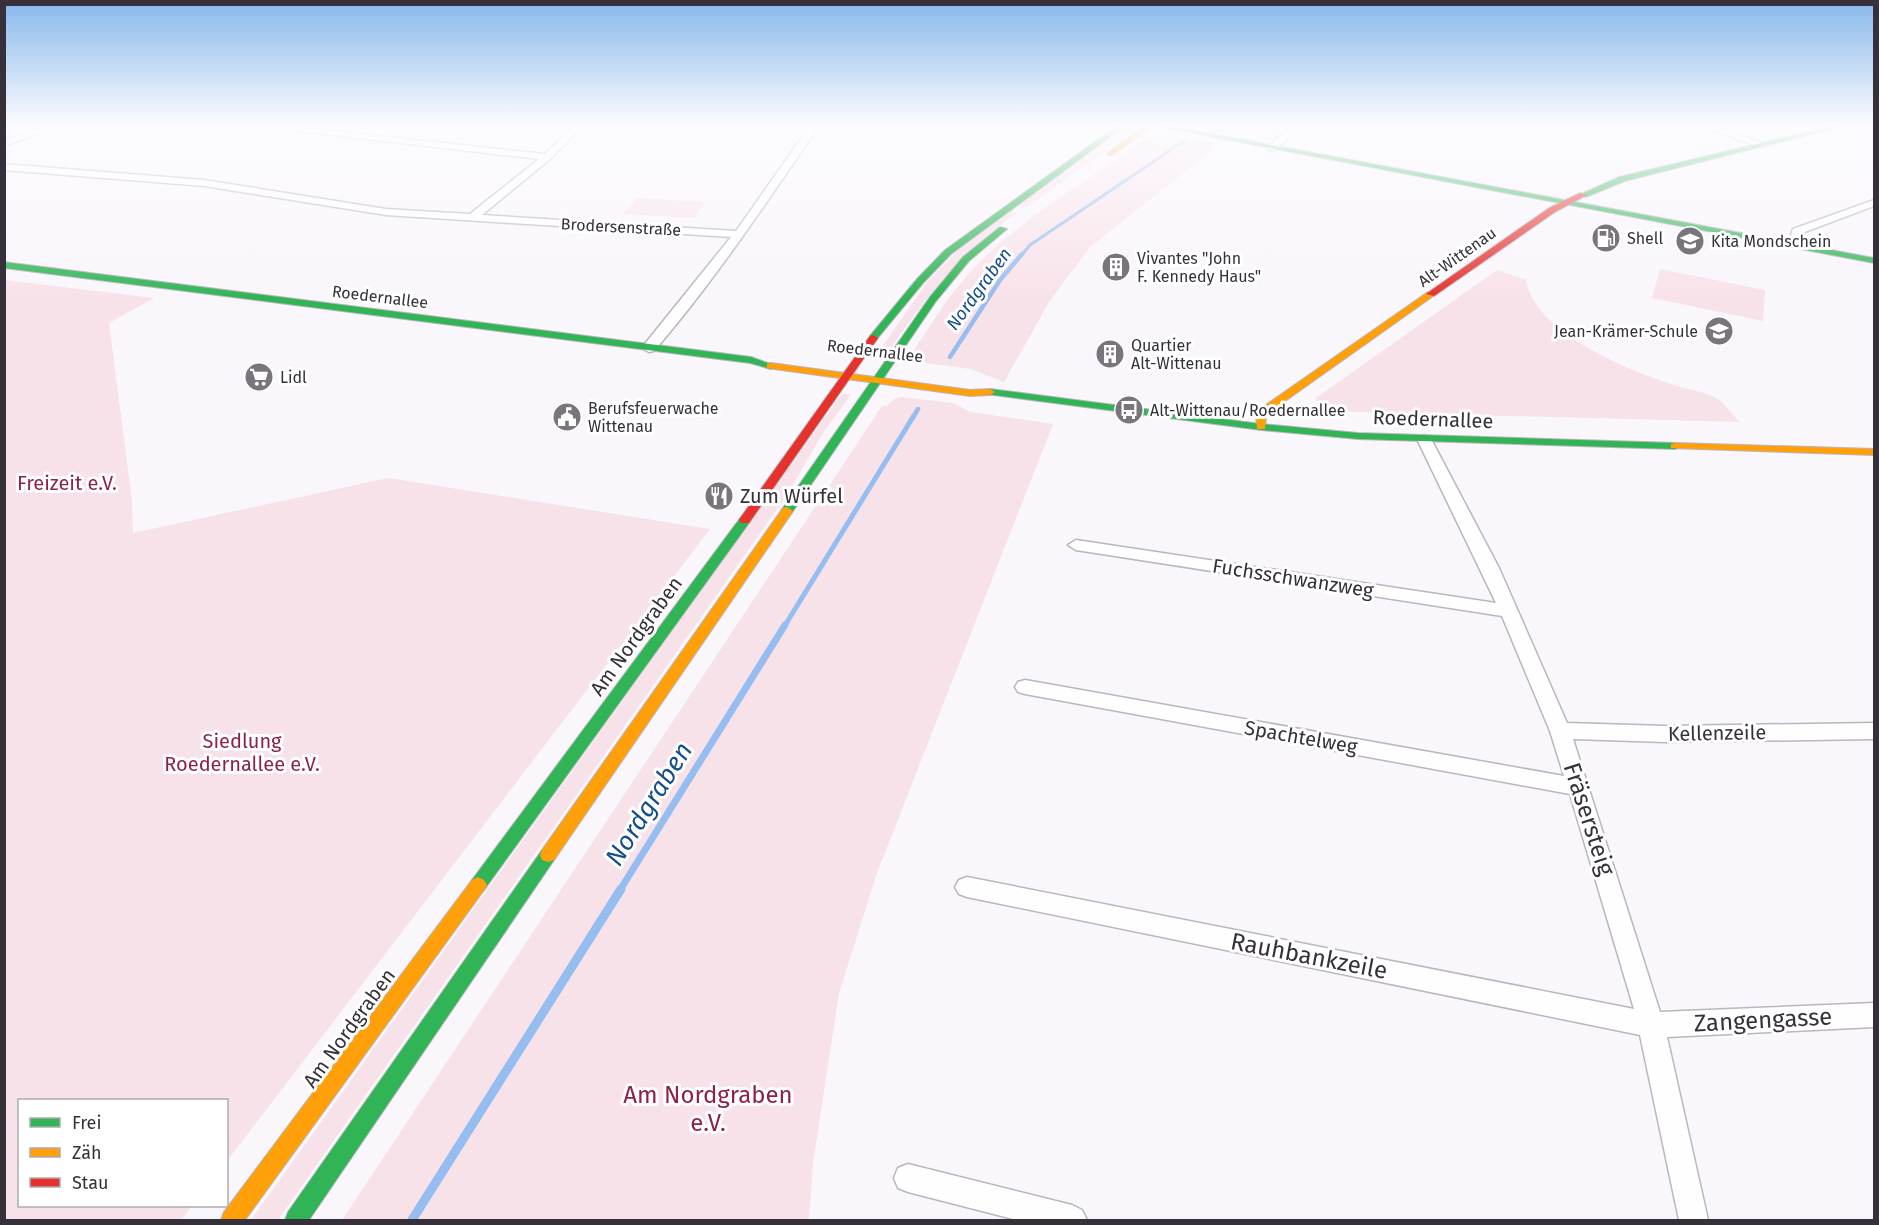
<svg xmlns="http://www.w3.org/2000/svg" width="1879" height="1225" viewBox="0 0 1879 1225" font-family="'Fira Sans',sans-serif">
<style>
.green{fill:#f8e2e9}
.lines{fill:none;stroke-linecap:round;stroke-linejoin:round}
.stream-far4{stroke:#96bdef;stroke-width:3}
.stream-far3{stroke:#96bdef;stroke-width:4.5}
.stream-far2{stroke:#96bdef;stroke-width:5}
.stream-far1{stroke:#96bdef;stroke-width:7}
.stream{stroke:#96bdef;stroke-width:9}
.street-casing{stroke:#bab6bd;stroke-width:3}
.fast-casing{stroke:#bab6bd;stroke-width:2}
.slow-casing{stroke:#bab6bd;stroke-width:2}
.jam-casing{stroke:#bab6bd;stroke-width:2}
.street{fill:#fefeff;fill-rule:evenodd}
.fast{fill:#30b455;fill-rule:evenodd}
.slow{fill:#ff9f0a;fill-rule:evenodd}
.jam{fill:#e5322d;fill-rule:evenodd}
.labels{text-anchor:middle;dominant-baseline:central;stroke-width:6;stroke-linejoin:round;paint-order:stroke}
.far-street-label{font-size:16px;fill:#353039;stroke:#fff}
.far-poi-label{font-size:16px;fill:#353039;stroke:#fff;text-anchor:start}
.far-water-label{font-size:18px;font-style:italic;fill:#144e8c;stroke:#fff}
.street-label{font-size:20px;fill:#353039;stroke:#fff}
.park-label{font-size:20px;fill:#8e2149;stroke:#fff}
.poi-label{font-size:20px;fill:#353039;stroke:#fff;text-anchor:start}
.near-street-label{font-size:24px;fill:#353039;stroke:#fff}
.near-park-label{font-size:24px;fill:#8e2149;stroke:#fff}
.near-water-label{font-size:26px;font-style:italic;fill:#144e8c;stroke:#fff}
</style>
<rect width="100%" height="100%" fill="#f9f6fc"/>
<!-- green -->
<path class="green" d="M1217,126H1289L1279,138Z
M1124,129L1133,131L1027,207L1017,206Z
M1164,133L1220,144L1090,247L1049,302L1004,382L971,369L926,363L911,355C930,326 949,294 973,269C1021,218 1087,181 1145,140Z
M637,198L706,202L694,218L623,214Z
M1011,211L1017,213C957,255 927,296 886,355L877,354L928,281L958,250Z
M1660,269L1765,290L1763,321L1652,298Z
M1497,270L1526,280C1534,332 1629,371 1674,385C1687,389 1701,391 1714,397C1723,401 1732,415 1740,422L1320,411L1316,398Z
M5,280L154,298L109,323L132,501L133,533L388,478L710,529L227,1161L226,1100H20V1206H192L181,1220H5Z
M842,394H851L821,436L789,492L278,1220H251Z
M901,397L953,403L971,412L1053,424L877,873L839,993L813,1163L809,1220H342L882,406H887L894,399Z"/>
<g class="lines">
<!-- stream-far4 -->
<path class="stream-far4" d="M1021,256L1030,245L1184,141"/>
<!-- stream-far3 -->
<path class="stream-far3" d="M950,357L1000,280L1022,254
M912,419L918,409"/>
<!-- stream-far2 -->
<path class="stream-far2" d="M784,627L913,417"/>
<!-- stream-far1 -->
<path class="stream-far1" d="M620,890L785,625"/>
<!-- stream -->
<path class="stream" d="M412,1220L621,889"/>
<!-- street casing -->
<g class="street-casing">
<path id="street" d="M47,126H60L4,146V140Z
M255,126H286L545,154L574,126H583L550,159L482,215L736,231L810,126H819C766,203 715,280 654,351L649,352L642,348L644,345L731,237L386,215L204,186L4,170V164L204,180L386,209L470,214L539,159Z
M1292,126H1302L1275,150H1269V146Z
M1701,126H1714L1768,145L1760,147Z
M1867,126H1874V130L1868,128Z
M1874,200V206L1802,233L1799,243L1789,241L1793,229Z
M1424,435L1431,439L1499,568L1567,723L1665,726L1874,723V739L1665,742L1573,739L1660,1012L1874,1003V1027L1667,1037L1708,1220H1679L1640,1035L967,897L959,894L955,887L959,880L967,877L1634,1009L1570,794L1025,694L1018,692L1015,687L1018,682L1025,680L1564,776L1550,731L1502,616L1076,550L1068,545L1076,540L1496,603L1417,439Z
M908,1164L1072,1205L1082,1210L1087,1220H1017L908,1192L898,1188L894,1178L898,1168Z"/>
</g>
<!-- fast casing -->
<g class="fast-casing">
<path id="fast" d="M1117,126H1125L951,254L923,283L876,340H870V336L917,279L945,250Z
M1155,126H1170L1874,258V263Z
M1832,126H1844L1625,181L1586,197L1579,195L1619,177Z
M1000,227L1007,229L969,261L936,301L791,514H783L781,511L783,508L930,297L963,257Z
M4,262L751,357L776,366L771,369L750,363L4,268Z
M990,389L1261,424L1358,433L1675,443L1681,446L1675,449L1358,439L1261,430L986,394V390Z
M745,516L751,520L749,523L484,890L478,893L472,890L469,885L472,880L741,517Z
M548,848L554,850L556,855L554,860L309,1220H285L288,1212L542,850Z"/>
</g>
<!-- slow casing -->
<g class="slow-casing">
<path id="slow" d="M1145,126H1153L1112,155H1108V153Z
M1428,292L1436,294L1271,411L1266,416L1265,429H1257L1256,415L1263,407Z
M771,363L970,390L990,389L995,392L990,395L970,396L767,368V364Z
M1675,443L1874,449V455L1671,448V444Z
M787,507L793,511L554,860L548,862L542,860L540,855L542,850L783,508Z
M478,877L484,880L487,885L484,890L245,1220H221L224,1212L472,880Z"/>
</g>
<!-- jam casing -->
<g class="jam-casing">
<path id="jam" d="M1580,193L1587,195L1555,212L1434,296L1426,294L1549,208Z
M873,335L878,338L749,523H741L739,520L741,517L870,336Z"/>
</g>
<!-- street -->
<use href="#street" class="street"/>
<!-- fast -->
<use href="#fast" class="fast"/>
<!-- slow -->
<use href="#slow" class="slow"/>
<!-- jam -->
<use href="#jam" class="jam"/>
</g>
<!-- sky -->
<linearGradient id="sky" x2="0" y2="1"><stop stop-color="#87b8eb"/><stop offset="0.42" stop-color="#fcfbfe"/><stop offset="1" stop-color="#fcfbfe" stop-opacity="0"/></linearGradient>
<rect width="1879" height="298" fill="url(#sky)"/>
<!-- icons -->
<defs>
<g id="fuel-disc" transform="scale(1.5)"><circle r="9.5" fill="#7a757d" stroke="#fff"/><path d="M-5.5-6h7V0h2V4h1.3V-2.5L3-4.5l.8-.8L6-3V5H2.5V1h-1V6h-7ZM-4.2-4.7v3.2H.2V-4.7Z" fill="#fff"/></g>
<g id="school-disc" transform="scale(1.5)"><circle r="9.5" fill="#7a757d" stroke="#fff"/><path d="M0-5L7-2L0 1L-7-2ZM-4 1L0 2.5L4 1V4Q0 6-4 4Z" fill="#fff"/></g>
<g id="building-disc" transform="scale(1.5)"><circle r="9.5" fill="#7a757d" stroke="#fff"/><path d="M-4-6H4V6H1V3H-1V6H-4ZM-2.5-4.3h1.7v1.8h-1.7ZM.8-4.3h1.7v1.8H.8ZM-2.5-1h1.7V.8h-1.7ZM.8-1h1.7V.8H.8Z" fill="#fff"/></g>
<g id="supermarket-disc" transform="scale(1.5)"><circle r="9.5" fill="#7a757d" stroke="#fff"/><path d="M-6-5.5h2.5l.6 2H6L4.5 2H-2.5L-4.4-4H-6ZM-1.5 3.2a1.3 1.3 0 1 0 .1 0ZM3 3.2a1.3 1.3 0 1 0 .1 0Z" fill="#fff"/></g>
<g id="bus-disc" transform="scale(1.5)"><circle r="9.5" fill="#7a757d" stroke="#fff"/><path d="M-5-6H5V4H4V6H2V4H-2V6H-4V4H-5ZM-3.5-4V0h7V-4ZM-3.5 1.2v1.5H-2V1.2ZM2 1.2v1.5H3.5V1.2Z" fill="#fff"/></g>
<g id="civic-disc" transform="scale(1.5)"><circle r="9.5" fill="#7a757d" stroke="#fff"/><path d="M-.6-6.5H3V-4.5H.6V-3L4-1V1h2V6H-6V1h2V-1L-.6-3ZM-1.2 2.5V6h2.4V2.5Z" fill="#fff"/></g>
<g id="restaurant-disc" transform="scale(1.5)"><circle r="9.5" fill="#7a757d" stroke="#fff"/><path d="M-5-6h1v4h1v-4h1v4h1v-4h1v5L-1.5 .5V6h-2V.5L-5-1ZM5-6V6H3V1.5H1.5Q1.5-4 5-6Z" fill="#fff"/></g>
</defs>
<g fill-rule="evenodd">
<use href="#fuel-disc" x="1606" y="238"/>
<use href="#school-disc" x="1690" y="241"/>
<use href="#building-disc" x="1116" y="267"/>
<use href="#school-disc" x="1719" y="331"/>
<use href="#building-disc" x="1110" y="354"/>
<use href="#supermarket-disc" x="259" y="377"/>
<use href="#bus-disc" x="1129" y="410"/>
<use href="#civic-disc" x="567" y="417"/>
<use href="#restaurant-disc" x="719" y="496"/>
</g>
<g class="labels">
<!-- far-street labels -->
<g class="far-street-label">
<text transform="translate(621 227) rotate(3)">Brodersenstraße</text>
<text transform="translate(1457 257) rotate(-35)">Alt-Wittenau</text>
<text transform="translate(380 297) rotate(7)">Roedernallee</text>
<text transform="translate(875 351) rotate(7)">Roedernallee</text>
</g>
<!-- far-poi labels -->
<g class="far-poi-label">
<text x="1627" y="238">Shell</text>
<text x="1711" y="241">Kita Mondschein</text>
<text x="1137" y="258">Vivantes "John<tspan x="1137" dy="18">F. Kennedy Haus"</tspan></text>
<text x="1698" y="331" text-anchor="end">Jean-Krämer-Schule</text>
<text x="1131" y="345">Quartier<tspan x="1131" dy="18">Alt-Wittenau</tspan></text>
<text x="280" y="377">Lidl</text>
<text x="588" y="408">Berufsfeuerwache<tspan x="588" dy="18">Wittenau</tspan></text>
<text x="1150" y="410">Alt-Wittenau/Roedernallee</text>
</g>
<!-- far-water labels -->
<g class="far-water-label">
<text transform="translate(979 289) rotate(-54)">Nordgraben</text>
</g>
<!-- street labels -->
<g class="street-label">
<text transform="translate(1433 419) rotate(2)">Roedernallee</text>
<text transform="translate(1293 578) rotate(9)">Fuchsschwanzweg</text>
<text transform="translate(636 636) rotate(-54)">Am Nordgraben</text>
<text transform="translate(1717 733) rotate(-1)">Kellenzeile</text>
<text transform="translate(1301 737) rotate(10)">Spachtelweg</text>
<text transform="translate(349 1028) rotate(-54)">Am Nordgraben</text>
</g>
<!-- park labels -->
<g class="park-label">
<text x="67" y="483">Freizeit e.V.</text>
<text x="242" y="741">Siedlung<tspan x="242" dy="23">Roedernallee e.V.</tspan></text>
</g>
<!-- poi labels -->
<g class="poi-label">
<text x="740" y="496">Zum Würfel</text>
</g>
<!-- near-street labels -->
<g class="near-street-label">
<text transform="translate(1589 819) rotate(72)">Fräsersteig</text>
<text transform="translate(1309 956) rotate(11)">Rauhbankzeile</text>
<text transform="translate(1763 1020) rotate(-3)">Zangengasse</text>
</g>
<!-- near-park labels -->
<g class="near-park-label">
<text x="708" y="1095">Am Nordgraben<tspan x="708" dy="28">e.V.</tspan></text>
</g>
<!-- near-water labels -->
<g class="near-water-label">
<text transform="translate(649 804) rotate(-58)">Nordgraben</text>
</g>
</g>
<!-- border -->
<rect width="1879" height="1225" fill="none" stroke="#353039" stroke-width="12"/>
<!-- legend -->
<rect x="18" y="1099" width="210" height="108" fill="#ffffff" stroke="#aeacb0" stroke-width="1.5"/>
<rect x="30" y="1118" width="30" height="9" fill="#30b455" stroke="#aeacb0" stroke-width="1.5"/>
<text x="72" y="1129" font-size="18" fill="#353039">Frei</text>
<rect x="30" y="1148" width="30" height="9" fill="#ff9f0a" stroke="#aeacb0" stroke-width="1.5"/>
<text x="72" y="1159" font-size="18" fill="#353039">Zäh</text>
<rect x="30" y="1178" width="30" height="9" fill="#e5322d" stroke="#aeacb0" stroke-width="1.5"/>
<text x="72" y="1189" font-size="18" fill="#353039">Stau</text>
</svg>
